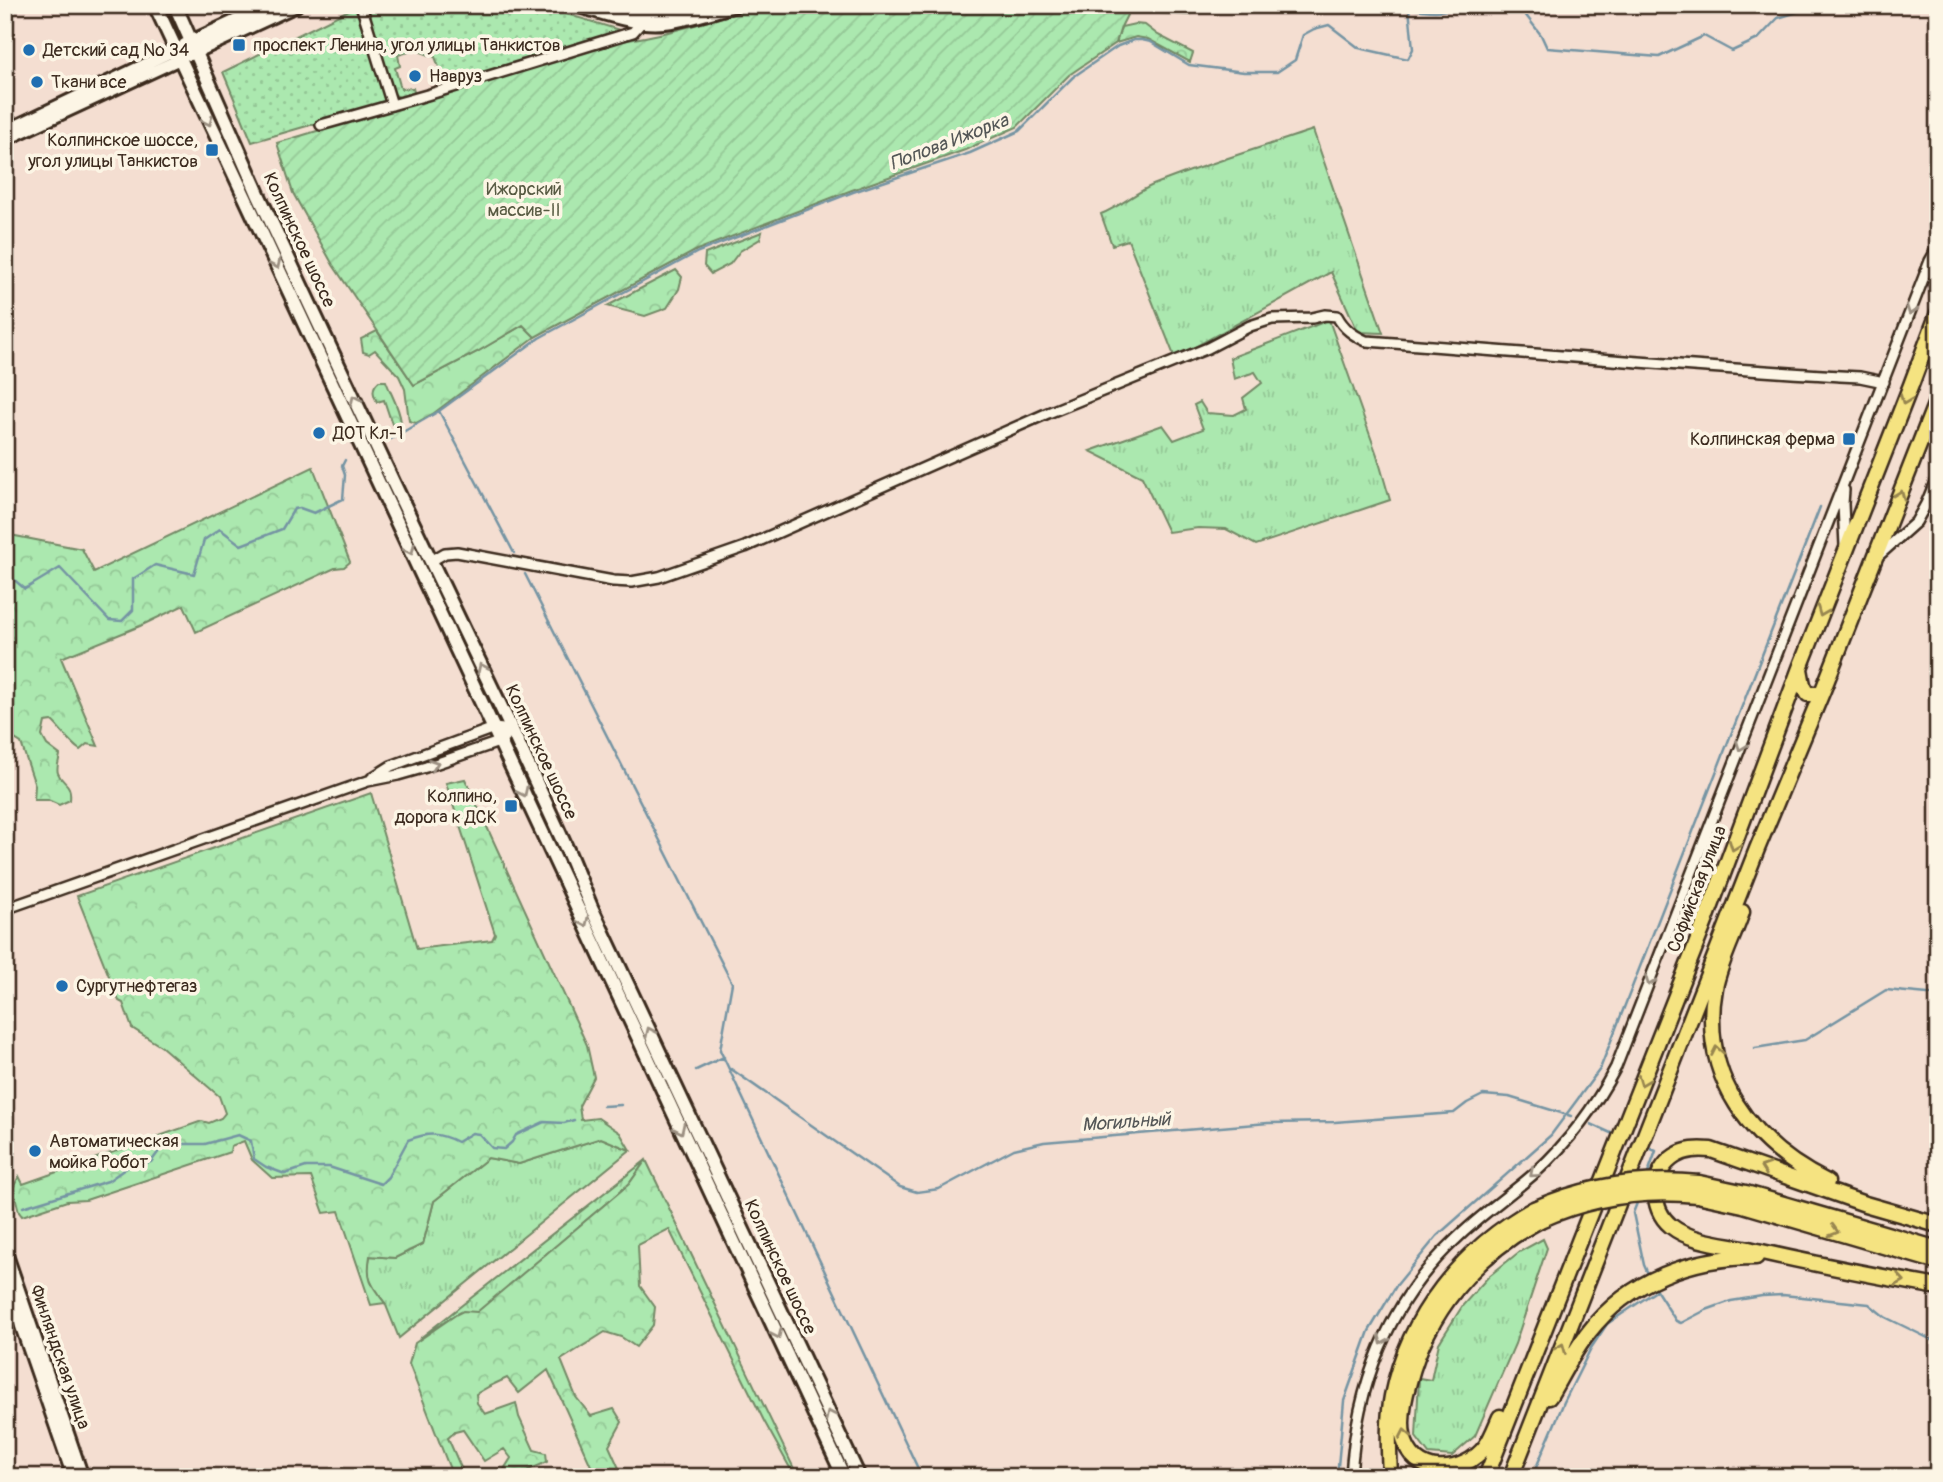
<svg xmlns="http://www.w3.org/2000/svg" width="1943" height="1482" viewBox="0 0 1943 1482" font-family="Pangolin,sans-serif">
<style>
.grass{fill:url(#grass-tufts);stroke:#738966;stroke-width:2}
.forest{fill:url(#forest-crowns);stroke:#738966;stroke-width:2}
.park{fill:url(#park-dots);stroke:#738966;stroke-width:2}
.garden{fill:url(#garden-furrows);stroke:#738966;stroke-width:2}
.lines{fill:none;stroke-linecap:round;stroke-linejoin:round}
.stream{stroke:#7494a3;stroke-width:2.5}
.minor-casing{stroke:#3b2a1e;stroke-width:14}
.tertiary-casing{stroke:#3b2a1e;stroke-width:16}
.secondary-casing{stroke:#3b2a1e;stroke-width:18}
.primary-casing{stroke:#3b2a1e;stroke-width:19}
.minor{stroke:#fcf5e5;stroke-width:9}
.tertiary{stroke:#fcf5e5;stroke-width:10}
.secondary{stroke:#fcf5e5;stroke-width:12}
.primary{stroke:#f5e381;stroke-width:14}
.primary-bridge-casing{stroke:#3b2a1e;stroke-width:19;stroke-linecap:butt}
.primary-bridge{stroke:#f5e381;stroke-width:14}
.oneway{stroke:#9c9082}
.oneway2{stroke:#988650}
.poi-dot{fill:#1f6fb2;stroke:#fcf5e5;stroke-width:2.5}
.labels{text-anchor:middle;dominant-baseline:central;stroke-width:7;stroke-linejoin:round;paint-order:stroke}
.poi-label{font-size:18px;fill:#3b2a1e;stroke:#fcf5e5;text-anchor:start}
.park-label{font-size:18px;fill:#575a42;stroke:#fcf5e5}
.street-label{font-size:18px;fill:#3b2a1e;stroke:#fcf5e5}
.water-label{font-size:19px;font-style:italic;fill:#535656;stroke:#fcf5e5}
</style>
<defs>
<pattern id="grass-tufts" width="24" height="20" patternUnits="userSpaceOnUse" patternTransform="scale(1.75)"><rect width="24" height="20" fill="#abe8af"/><path d="M3 7l-1-3M5 7V3M7 7l1-3M15 17l-1-3M17 17v-4M19 17l1-3" fill="none" stroke="#94c796"/></pattern>
<pattern id="forest-crowns" width="20" height="18" patternUnits="userSpaceOnUse" patternTransform="scale(1.75)"><rect width="20" height="18" fill="#abe8af"/><path d="M2 6a3 3 0 1 1 6 0M12 15a3 3 0 1 1 6 0" fill="none" stroke="#94c796"/></pattern>
<pattern id="park-dots" width="8" height="8" patternUnits="userSpaceOnUse" patternTransform="scale(1.75)"><rect width="8" height="8" fill="#abe8af"/><path d="M2 2h.1M6 6h.1" fill="none" stroke="#94c796" stroke-width="1.8" stroke-linecap="round"/></pattern>
<pattern id="garden-furrows" width="10" height="10" patternUnits="userSpaceOnUse" patternTransform="scale(1.75)"><rect width="10" height="10" fill="#abe8af"/><path d="M-1 1l2-2M0 10L10 0M9 11l2-2" fill="none" stroke="#94c796"/></pattern>
</defs>
<rect width="100%" height="100%" fill="#f4ded1"/>
<filter id="ink" filterUnits="userSpaceOnUse"><feTurbulence type="fractalNoise" baseFrequency=".0143" numOctaves="2"/><feDisplacementMap in="SourceGraphic" scale="14" xChannelSelector="R" yChannelSelector="G"/><feConvolveMatrix kernelMatrix="1 2 1 2 8 2 1 2 1" color-interpolation-filters="sRGB"/></filter>
<g filter="url(#ink)">
<!-- grass -->
<path class="grass" d="M1313,130L1383,333L1358,332L1331,272L1175,358L1128,240L1112,245L1101,214C1119,207 1135,193 1153,185C1205,164 1260,148 1313,130Z
M1329,320L1377,455L1390,500L1256,545L1226,529L1198,528L1168,532L1142,477L1090,451L1163,425L1174,440L1203,429L1194,405L1200,402L1207,413L1234,415L1246,409L1243,398L1262,383L1255,372L1234,379L1230,358Z
M601,1138L630,1150L399,1338L385,1303L376,1292L367,1274L370,1256L395,1258L423,1244L434,1201L488,1158L519,1164Z
M646,1160L629,1184L477,1313C454,1308 438,1330 419,1339Z
M1543,1239L1547,1248L1515,1344L1475,1436L1452,1456L1429,1454L1416,1437L1419,1378L1431,1380L1439,1343L1463,1305L1489,1276L1519,1252Z"/>
<!-- forest -->
<path class="forest" d="M1135,24L1145,25L1158,35L1193,53L1190,62L1148,39L1136,37L1116,43L1121,27Z
M762,232L760,239L740,251L730,264L711,274L704,266L705,254Z
M676,270L682,277L679,289L667,308L645,316L607,306Z
M523,325L535,337L434,413L416,423L409,421L405,389L399,376L375,350L369,354L363,352L361,339L377,331L414,385L477,352Z
M379,381H386C391,395 399,406 401,422L398,424H392L384,400L377,402C373,394 371,388 379,381Z
M313,467L350,562L344,567L335,568L196,632L184,605L140,626L61,658L98,746L87,744L80,750C69,743 62,730 52,721L45,722L42,736L47,745L60,755C59,761 56,768 58,773C62,784 72,782 70,800L59,805L48,800H34L35,785L21,743L5,733V534L82,549L94,572Z
M465,779L587,1045L594,1077L579,1106L581,1120L598,1118L620,1133L630,1150L601,1138L519,1164L488,1158L434,1201L423,1244L395,1258L370,1256C366,1280 371,1285 385,1303L371,1305L339,1211L324,1213L311,1177L272,1178L252,1160L244,1141L231,1146L230,1152L86,1200L67,1201L22,1216L19,1212L13,1188L19,1176L23,1184L202,1121L209,1123L221,1118L225,1113L219,1096L162,1047L132,1028L123,1003L119,1001L77,896L371,793L417,949L492,940L495,934L446,783Z
M646,1160L798,1477H795L764,1421L669,1229L638,1245L640,1286L655,1307L653,1325L636,1347L621,1337L605,1332L561,1360L576,1397L591,1416L614,1409L622,1422L609,1446L623,1477H596L548,1370L519,1393L507,1378L490,1386L476,1394L477,1403L485,1414L516,1403L519,1417L534,1450L546,1453L547,1462L522,1473L508,1477L503,1471L511,1458L504,1449L484,1461L463,1430L455,1432L448,1438L465,1477H453L409,1364L415,1343L457,1314L463,1311L477,1312L629,1184Z"/>
<!-- park -->
<path class="park" d="M364,5H537L626,32L446,85L435,57L416,50L398,55L400,66L395,68L401,89L413,88L415,96L403,99L391,93Z
M357,6L386,103L252,142L223,72Z"/>
<!-- garden -->
<path class="garden" d="M764,5H1187L1189,15L1129,11L1121,27L1116,43L1069,75L1017,127L965,150L852,190L697,250L535,337L523,325L477,352L414,385L333,265L293,193L277,143L614,42C665,36 715,19 764,5Z"/>
<g class="lines">
<!-- stream -->
<path class="stream" d="M1518,5L1541,35L1547,48L1659,57L1704,36L1732,51L1758,39L1778,18L1820,5
M439,411L514,553
M391,439L439,411L539,338L698,252L853,192L970,153L1019,131L1073,77L1118,46L1134,40H1142L1151,42L1189,65L1244,72H1277L1295,60L1303,35L1314,29L1329,25L1359,48L1408,59L1413,49L1409,8C1426,11 1445,14 1460,5
M5,572L25,589L60,568L109,620L122,621L133,610V579L155,565L194,574L204,540L220,529L241,545L282,529L294,509L300,508L314,513L343,499L345,475L342,466L345,460
M525,574L732,983L720,1050L922,1477
M1755,1048L1805,1040L1886,990L1938,995
M731,1069L900,1187L917,1192L939,1189L1014,1149L1044,1142L1268,1123L1335,1122L1454,1113L1467,1103L1483,1095L1509,1097L1571,1116
M696,1070L724,1057
M603,1106L621,1105
M1591,1124L1613,1134
M1647,1176L1656,1151L1651,1149
M1639,1198L1633,1213L1644,1265L1649,1276
M23,1207L108,1181L132,1164L151,1162L162,1147L180,1144H205L238,1135L251,1141L254,1159L266,1167L285,1174L306,1167H329L381,1184L388,1177L408,1140C428,1133 438,1132 457,1142L472,1133L479,1134L492,1148L504,1149L512,1142L516,1135L544,1122L564,1123L574,1120
M1653,1285L1676,1321L1681,1323L1706,1310L1731,1301L1762,1296L1783,1295L1869,1304L1885,1317L1938,1343
M1337,1477L1344,1401L1369,1331L1396,1286L1437,1236L1551,1135L1600,1069L1820,507
M1532,1477L1564,1402L1591,1348L1607,1324L1656,1291"/>
<!-- minor casing -->
<g class="minor-casing">
<path id="minor" d="M361,5L392,105
M321,125L427,95L633,32L642,22
M1844,490L1843,504L1845,546
M1877,557L1916,522L1926,504L1938,475
M431,561L445,553L457,552L613,581L631,582L659,577L745,547L1048,413L1208,348L1250,326L1272,319L1312,318L1325,315L1337,316C1344,329 1353,335 1366,341C1531,353 1695,368 1860,377L1884,382
M372,778L391,766L475,735L494,728L512,730
M5,909L368,781L398,775L426,767L499,742L512,730
M1351,1477C1356,1386 1388,1303 1455,1240C1480,1215 1510,1195 1536,1172C1570,1141 1595,1107 1616,1067L1930,261L1938,247"/>
</g>
<!-- tertiary casing -->
<g class="tertiary-casing">
<path id="tertiary" d="M5,131L175,50
M5,140L180,59
M5,1249L83,1477
M5,1280L73,1477"/>
</g>
<!-- secondary casing -->
<g class="secondary-casing">
<path id="secondary" d="M155,5L844,1477
M175,5L259,196L394,484L512,730L569,854L591,907L859,1477
M576,5C604,13 635,25 664,22C688,20 712,11 735,5
M612,5L662,14L699,5
M185,45L271,5
M190,54L296,5"/>
</g>
<!-- primary casing -->
<g class="primary-casing">
<path id="primary" d="M1800,669L1803,685L1808,694H1818L1823,690
M1742,912C1734,936 1720,962 1715,988C1699,1077 1751,1144 1827,1182
M1699,1183L1746,1193L1938,1249
M1697,1195L1743,1205L1938,1262
M1938,1225L1865,1204L1711,1150C1698,1149 1686,1149 1675,1156C1651,1171 1649,1208 1671,1226C1692,1243 1727,1244 1753,1250C1814,1264 1876,1276 1938,1287
M1549,1397C1562,1375 1573,1352 1589,1332C1629,1280 1692,1257 1756,1257
M1500,1417C1496,1426 1492,1437 1486,1446C1463,1476 1412,1479 1403,1435C1400,1418 1404,1399 1409,1382C1427,1312 1476,1254 1540,1220
M1390,1477C1389,1450 1387,1422 1392,1396C1408,1316 1463,1248 1534,1209
M1486,1477L1705,922L1800,668L1911,385L1938,313
M1511,1477L1757,849L1823,690L1938,397"/>
</g>
<!-- minor -->
<use href="#minor" class="minor"/>
<!-- tertiary -->
<use href="#tertiary" class="tertiary"/>
<!-- secondary -->
<use href="#secondary" class="secondary"/>
<!-- primary -->
<use href="#primary" class="primary"/>
<!-- primary-bridge casing -->
<g class="primary-bridge-casing">
<path id="primary-bridge" d="M1534,1209C1588,1185 1641,1177 1699,1183
M1540,1220C1591,1197 1641,1189 1697,1195"/>
</g>
<!-- primary-bridge -->
<use href="#primary-bridge" class="primary-bridge"/>
</g>
<!-- one-way arrows -->
<defs><path id="oneway-chevron" d="M-2-3.5L2.5 0L-2 3.5" fill="none" stroke-width="1.6" stroke-linecap="round" stroke-linejoin="round" transform="scale(1.75)"/></defs>
<g class="oneway">
<use href="#oneway-chevron" transform="translate(208 121) rotate(65)"/>
<use href="#oneway-chevron" transform="translate(276 264) rotate(65)"/>
<use href="#oneway-chevron" transform="translate(1911 310) rotate(111)"/>
<use href="#oneway-chevron" transform="translate(355 400) rotate(-115)"/>
<use href="#oneway-chevron" transform="translate(410 550) rotate(65)"/>
<use href="#oneway-chevron" transform="translate(482 668) rotate(-115)"/>
<use href="#oneway-chevron" transform="translate(1741 746) rotate(111)"/>
<use href="#oneway-chevron" transform="translate(434 764) rotate(-19)"/>
<use href="#oneway-chevron" transform="translate(523 792) rotate(65)"/>
<use href="#oneway-chevron" transform="translate(584 922) rotate(65)"/>
<use href="#oneway-chevron" transform="translate(1650 981) rotate(111)"/>
<use href="#oneway-chevron" transform="translate(650 1032) rotate(-115)"/>
<use href="#oneway-chevron" transform="translate(680 1129) rotate(65)"/>
<use href="#oneway-chevron" transform="translate(1534 1173) rotate(139)"/>
<use href="#oneway-chevron" transform="translate(777 1334) rotate(65)"/>
<use href="#oneway-chevron" transform="translate(1383 1340) rotate(114)"/>
<use href="#oneway-chevron" transform="translate(830 1415) rotate(-115)"/>
</g>
<g class="oneway2">
<use href="#oneway-chevron" transform="translate(1905 400) rotate(111)"/>
<use href="#oneway-chevron" transform="translate(1900 495) rotate(-69)"/>
<use href="#oneway-chevron" transform="translate(1822 612) rotate(112)"/>
<use href="#oneway-chevron" transform="translate(1734 846) rotate(111)"/>
<use href="#oneway-chevron" transform="translate(1717 1051) rotate(-101)"/>
<use href="#oneway-chevron" transform="translate(1643 1081) rotate(111)"/>
<use href="#oneway-chevron" transform="translate(1765 1168) rotate(-161)"/>
<use href="#oneway-chevron" transform="translate(1834 1231) rotate(16)"/>
<use href="#oneway-chevron" transform="translate(1900 1280) rotate(10)"/>
<use href="#oneway-chevron" transform="translate(1561 1348) rotate(-68)"/>
<use href="#oneway-chevron" transform="translate(1405 1434) rotate(-101)"/>
</g>
</g>
<!-- markers -->
<g class="poi-dot">
<rect x="232" y="38" width="14" height="14" rx="3.5"/>
<circle cx="29" cy="50" r="7"/>
<circle cx="415" cy="76" r="7"/>
<circle cx="37" cy="82" r="7"/>
<rect x="205" y="143" width="14" height="14" rx="3.5"/>
<circle cx="319" cy="433" r="7"/>
<rect x="1842" y="432" width="14" height="14" rx="3.5"/>
<rect x="504" y="799" width="14" height="14" rx="3.5"/>
<circle cx="62" cy="986" r="7"/>
<circle cx="35" cy="1151" r="7"/>
</g>
<g class="labels">
<!-- poi labels -->
<g class="poi-label">
<text x="253" y="45">проспект Ленина, угол улицы Танкистов</text>
<text x="43" y="50">Детский сад № 34</text>
<text x="429" y="76">Навруз</text>
<text x="51" y="82">Ткани все</text>
<text x="198" y="140" text-anchor="end">Колпинское шоссе,<tspan x="198" dy="21">угол улицы Танкистов</tspan></text>
<text x="333" y="433">ДОТ Кл-1</text>
<text x="1835" y="439" text-anchor="end">Колпинская ферма</text>
<text x="497" y="796" text-anchor="end">Колпино,<tspan x="497" dy="21">дорога к ДСК</tspan></text>
<text x="76" y="986">Сургутнефтегаз</text>
<text x="49" y="1141">Автоматическая<tspan x="49" dy="21">мойка Робот</tspan></text>
</g>
<!-- park labels -->
<g class="park-label">
<text x="524" y="189">Ижорский<tspan x="524" dy="21">массив-II</tspan></text>
</g>
<!-- street labels -->
<g class="street-label">
<text transform="translate(299 240) rotate(65)">Колпинское шоссе</text>
<text transform="translate(541 752) rotate(65)">Колпинское шоссе</text>
<text transform="translate(1697 889) rotate(-69)">Софийская улица</text>
<text transform="translate(780 1267) rotate(65)">Колпинское шоссе</text>
<text transform="translate(60 1357) rotate(71)">Финляндская улица</text>
</g>
<!-- water labels -->
<g class="water-label">
<text transform="translate(949 142) rotate(-21)">Попова Ижорка</text>
<text transform="translate(1126 1122) rotate(-4)">Могильный</text>
</g>
</g>
<!-- margin -->
<rect width="1943" height="1482" fill="none" stroke="#fcf5e5" stroke-width="28"/>
<rect x="14" y="14" width="1915" height="1454" fill="none" stroke="#3b2a1e" stroke-width="2.5" filter="url(#ink)"/>
</svg>
